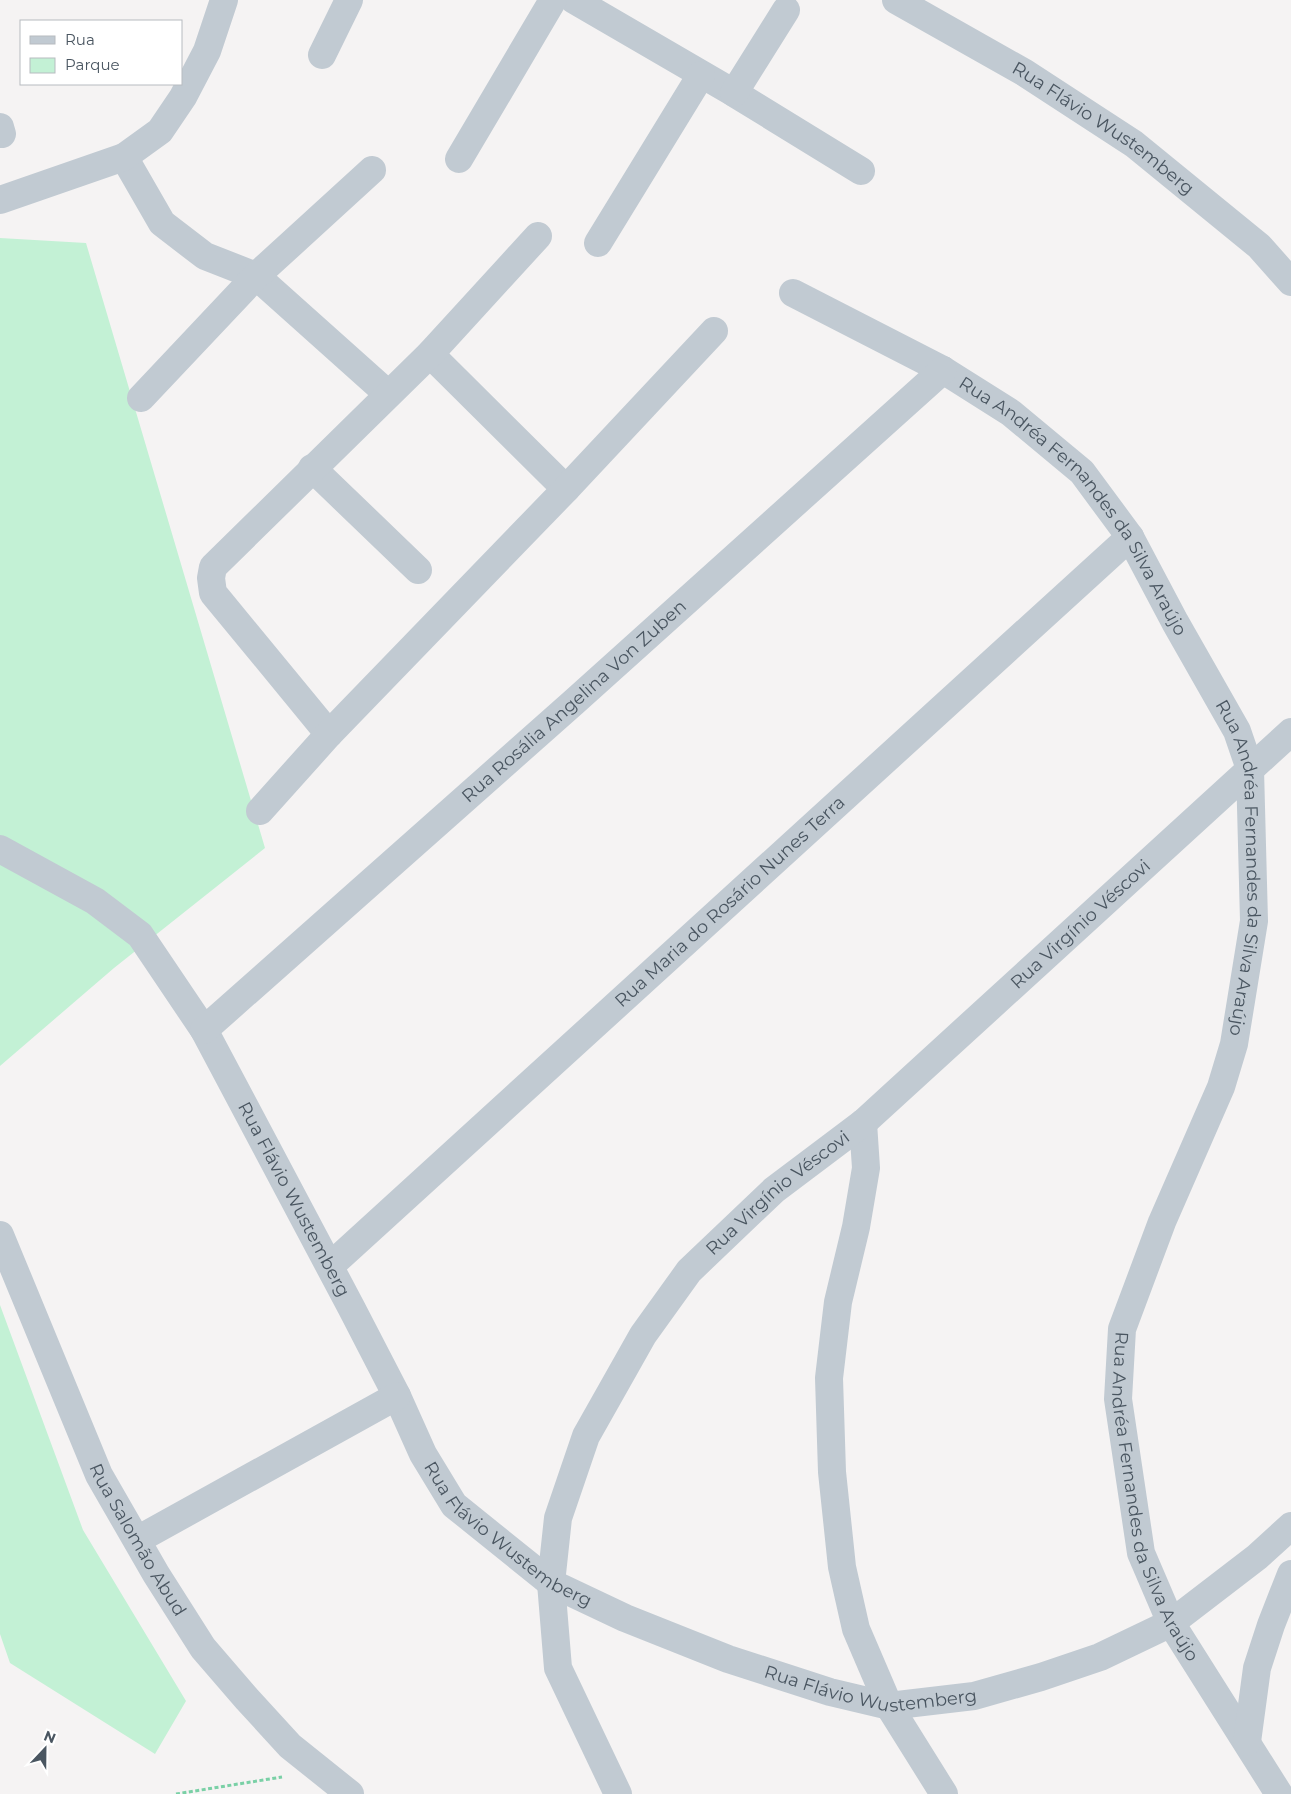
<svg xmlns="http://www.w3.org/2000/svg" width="1291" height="1794" viewBox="0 0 1291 1794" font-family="Montserrat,sans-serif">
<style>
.green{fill:#c3f1d5}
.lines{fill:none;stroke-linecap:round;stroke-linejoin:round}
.path{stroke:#7ad0a6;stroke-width:3;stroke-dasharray:4 2.5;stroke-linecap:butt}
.minor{stroke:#c1cad2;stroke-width:28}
.labels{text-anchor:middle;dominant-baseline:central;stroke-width:4;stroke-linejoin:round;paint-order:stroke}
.street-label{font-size:18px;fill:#4a5661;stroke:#fff}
</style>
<rect width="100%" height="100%" fill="#f5f3f3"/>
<!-- green -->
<path class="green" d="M0,238L86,243L265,848L114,968L0,1066Z
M0,1305L83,1530L186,1701L155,1754L10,1663L0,1634Z"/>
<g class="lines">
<!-- path -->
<path class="path" d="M176,1794L282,1777"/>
<!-- minor -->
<g class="minor">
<path d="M574,0L734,93L861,171"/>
<path id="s1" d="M896,0L1025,73L1134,144L1259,246L1291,282"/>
<path d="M322,55L349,0"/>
<path d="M734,93L786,10"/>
<path d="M0,127L2,134"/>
<path d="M124,157L162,223L205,256L256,276L388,394"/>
<path d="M459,159L553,0"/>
<path d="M0,200L124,157L160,131L183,97L207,51L224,0"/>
<path d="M598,243L701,75"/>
<path id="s2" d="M793,293L943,370L1011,413L1082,472L1130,537L1175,622L1237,731L1250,769L1254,921L1234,1044L1221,1087L1162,1222L1122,1329L1118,1399L1141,1553L1171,1623L1279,1794"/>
<path d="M430,354L566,489"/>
<path d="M141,398L256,276L372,170"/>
<path d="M312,468L418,570"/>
<path d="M329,734L213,593L211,578L213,567L430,354L538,236"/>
<path d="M260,811L329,734L566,489L714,331"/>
<path id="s3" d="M0,849L95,901L140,935L204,1030L351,1307L397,1396L423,1454L454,1505L551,1583L625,1618L728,1659L830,1692L889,1706L974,1696L1041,1677L1100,1657L1171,1623L1257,1557L1291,1526"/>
<path id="s4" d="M204,1030L574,702L943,370"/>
<path d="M863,1123L866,1168L856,1227L838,1302L829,1378L832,1472L842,1567L856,1629L889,1706L944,1794"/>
<path id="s5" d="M0,1235L99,1475L156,1574L203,1648L247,1699L290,1746L350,1794"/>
<path id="s6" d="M330,1266L1130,537"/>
<path d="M137,1540L397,1396"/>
<path d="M1247,1742L1257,1668L1271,1625L1291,1574"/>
<path id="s7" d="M618,1794L558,1668L551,1583L558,1518L586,1436L643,1335L689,1271L774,1190L863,1123L1291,732"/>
</g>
</g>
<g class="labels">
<!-- street labels -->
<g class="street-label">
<text stroke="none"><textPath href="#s1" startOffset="244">Rua Flávio Wustemberg</textPath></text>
<text stroke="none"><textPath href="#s2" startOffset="361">Rua Andréa Fernandes da Silva Araújo</textPath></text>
<text stroke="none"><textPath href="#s4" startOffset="495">Rua Rosália Angelina Von Zuben</textPath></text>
<text stroke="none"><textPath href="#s2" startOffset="781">Rua Andréa Fernandes da Silva Araújo</textPath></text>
<text stroke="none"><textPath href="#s6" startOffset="541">Rua Maria do Rosário Nunes Terra</textPath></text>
<text stroke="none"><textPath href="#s7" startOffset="1095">Rua Virgínio Véscovi</textPath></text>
<text stroke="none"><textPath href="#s7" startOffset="690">Rua Virgínio Véscovi</textPath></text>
<text stroke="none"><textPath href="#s3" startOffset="471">Rua Flávio Wustemberg</textPath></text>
<text stroke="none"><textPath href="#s2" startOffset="1441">Rua Andréa Fernandes da Silva Araújo</textPath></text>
<text stroke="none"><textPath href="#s3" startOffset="876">Rua Flávio Wustemberg</textPath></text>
<text stroke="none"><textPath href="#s5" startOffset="335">Rua Salomão Abud</textPath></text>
<text stroke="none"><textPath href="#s3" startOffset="1281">Rua Flávio Wustemberg</textPath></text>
</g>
</g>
<!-- legend -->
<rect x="20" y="20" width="162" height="65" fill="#ffffff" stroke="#b7bbc0"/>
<rect x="30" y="36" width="25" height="8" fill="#c1cad2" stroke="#b7bbc0"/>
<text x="65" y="45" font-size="15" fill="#4a5661">Rua</text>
<rect x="30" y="58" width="25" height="15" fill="#c3f1d5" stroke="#b7bbc0"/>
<text x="65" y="70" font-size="15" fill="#4a5661">Parque</text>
<!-- north arrow -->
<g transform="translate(45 1749) rotate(22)" stroke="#ffffff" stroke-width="4" paint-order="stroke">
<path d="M0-4L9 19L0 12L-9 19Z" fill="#4a5661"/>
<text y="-8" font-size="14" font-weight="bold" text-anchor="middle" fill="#4a5661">N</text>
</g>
</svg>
